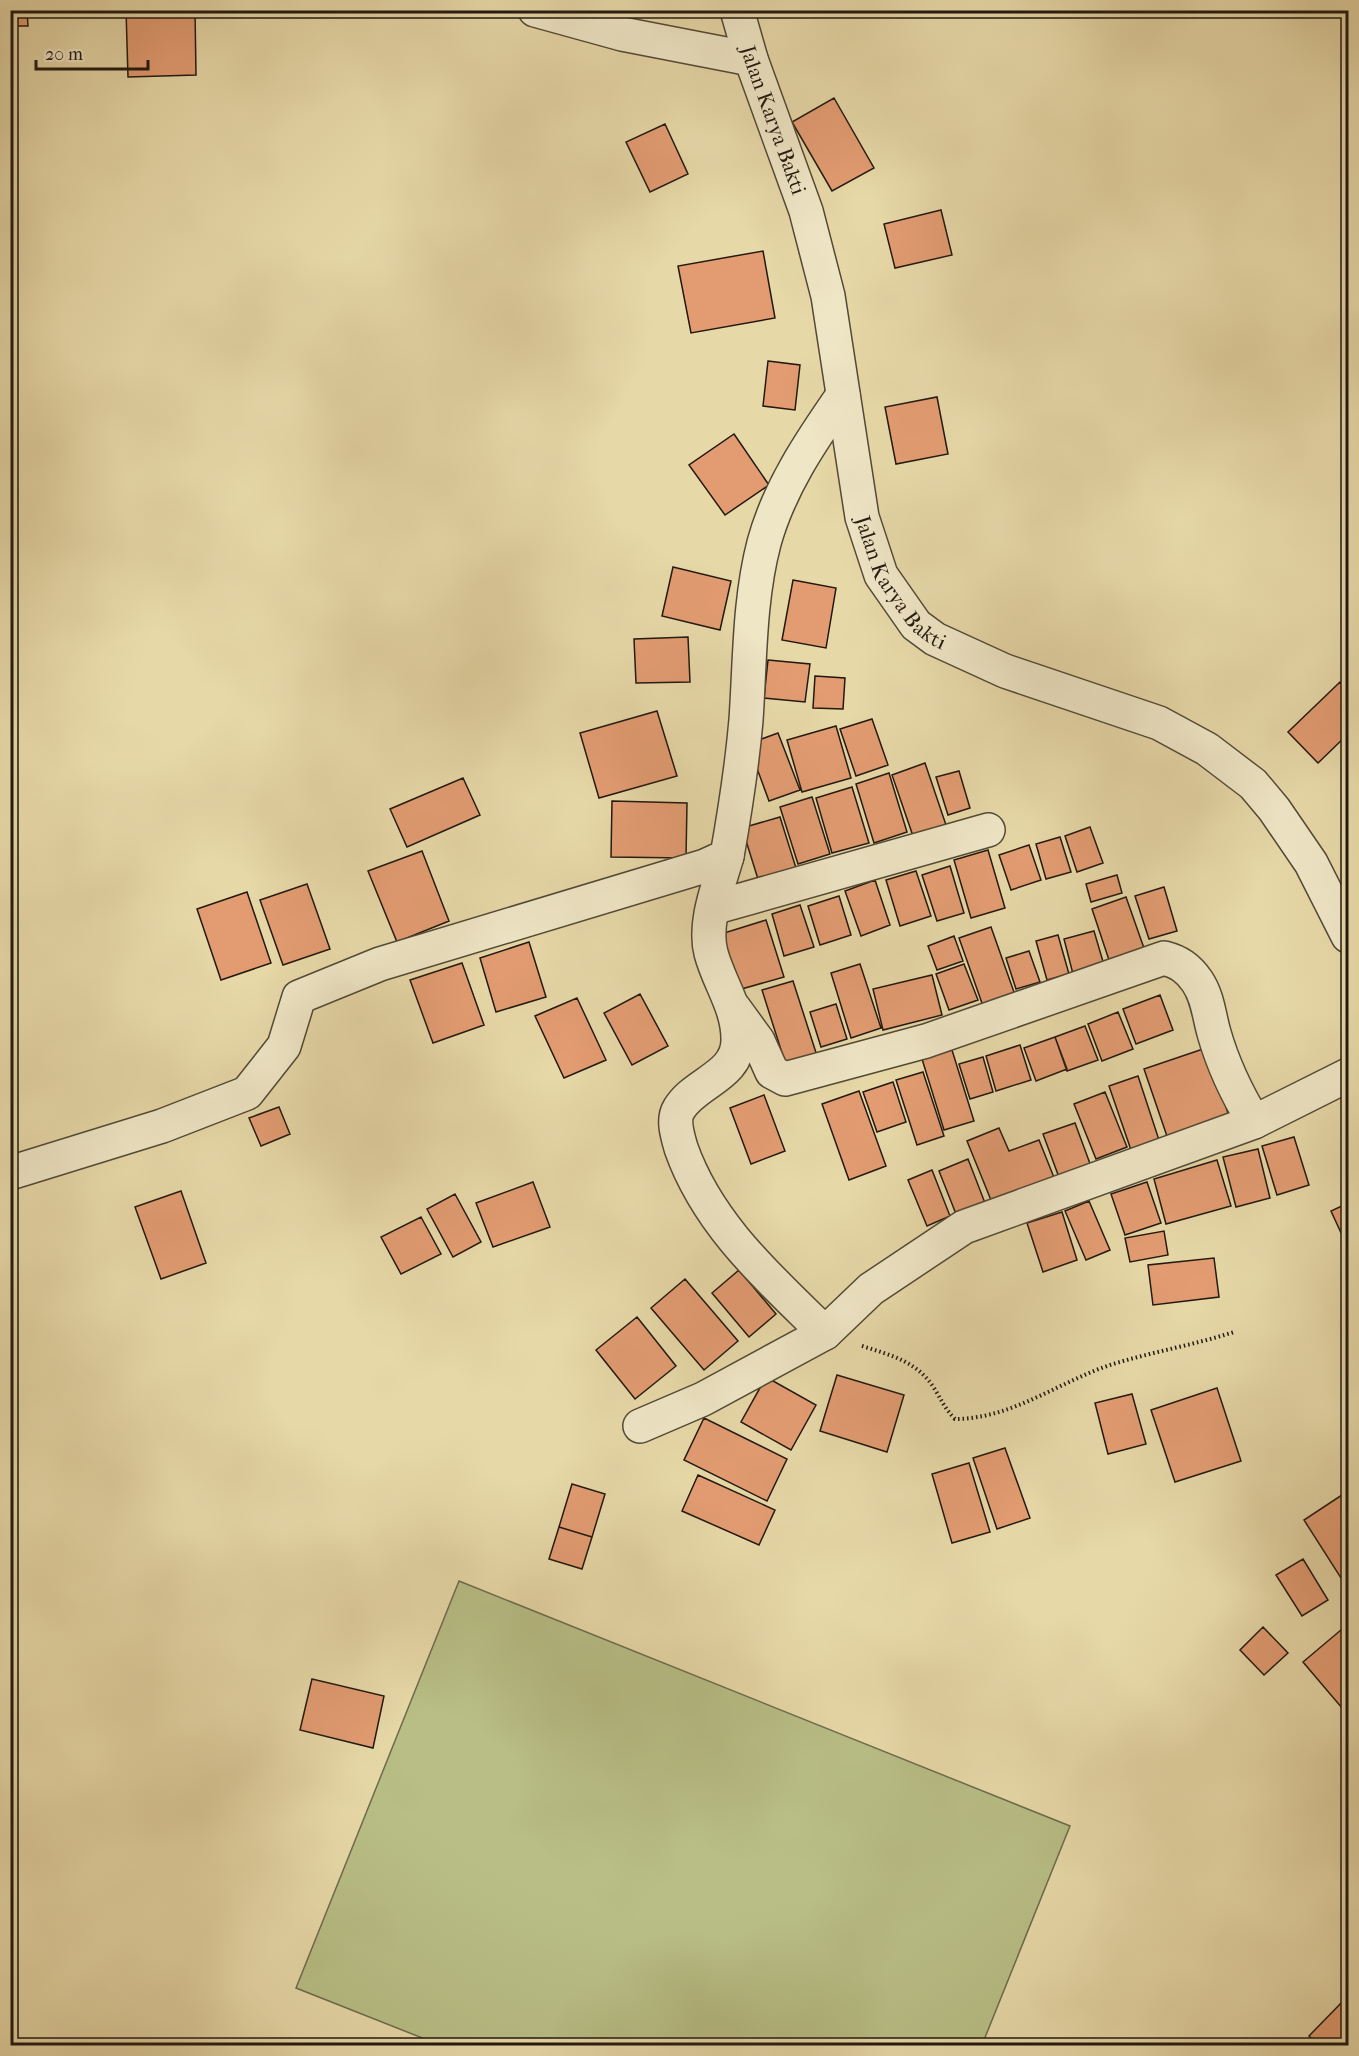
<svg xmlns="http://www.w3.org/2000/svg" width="1359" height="2056" viewBox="0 0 1359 2056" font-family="'IM FELL French Canon',serif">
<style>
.green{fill:#b8be86;stroke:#6c6c4b;stroke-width:1.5}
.building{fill:#e39c72;stroke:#211910;stroke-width:1.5}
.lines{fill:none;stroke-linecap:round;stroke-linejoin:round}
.minor-casing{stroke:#524936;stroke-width:36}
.path{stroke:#211910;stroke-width:4;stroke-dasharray:1.5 3;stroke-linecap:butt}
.minor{stroke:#efe6c6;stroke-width:33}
.labels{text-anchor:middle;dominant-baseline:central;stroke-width:4.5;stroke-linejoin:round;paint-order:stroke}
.street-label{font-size:21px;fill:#211910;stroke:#efe6c6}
</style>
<rect width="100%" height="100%" fill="#e7d8a8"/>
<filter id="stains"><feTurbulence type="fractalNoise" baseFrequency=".00333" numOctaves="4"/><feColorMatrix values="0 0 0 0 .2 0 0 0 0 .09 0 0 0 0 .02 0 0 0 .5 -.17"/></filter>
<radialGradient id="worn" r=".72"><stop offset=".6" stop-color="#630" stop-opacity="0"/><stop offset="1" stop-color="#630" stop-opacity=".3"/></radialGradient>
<!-- green -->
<path class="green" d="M459,1581L1070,1826L982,2045H440L296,1988Z"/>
<!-- building -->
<path class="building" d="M10,10H27L28,26H10Z
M126,10H195L196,75L128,77Z
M834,98L874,168L832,191L792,122Z
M665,124L688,174L650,192L626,142Z
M941,210L952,255L895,268L884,224Z
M763,251L775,318L691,333L678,266Z
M768,361L800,365L795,410L763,406Z
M937,397L948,454L896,464L885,407Z
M734,434L769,485L725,515L689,465Z
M673,567L731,581L720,630L662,616Z
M793,580L836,588L826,648L782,640Z
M688,637L690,682L636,683L634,639Z
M768,660L810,664L805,702L764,698Z
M815,676L845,678L843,709L813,708Z
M1340,682L1348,690V734L1318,763L1288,732Z
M657,711L677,776L599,798L580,733Z
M872,719L888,765L856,776L840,729Z
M836,726L851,778L802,792L787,740Z
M778,733L800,790L769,801L748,744Z
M925,763L946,825L913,836L892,775Z
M959,771L970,808L948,815L936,777Z
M889,773L907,832L874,843L856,784Z
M463,778L480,815L407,847L390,809Z
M852,787L869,843L832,853L816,798Z
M812,797L830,854L798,864L780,807Z
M612,801L687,803L686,858L611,857Z
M780,817L796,868L758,879L742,828Z
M1090,827L1103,863L1077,872L1065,836Z
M1060,837L1071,872L1046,879L1036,844Z
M1029,845L1041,880L1011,890L999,855Z
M988,850L1005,908L971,918L954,860Z
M422,851L449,921L397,942L368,871Z
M950,866L964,913L937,921L922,875Z
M916,871L931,916L900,926L886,880Z
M1117,875L1122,893L1091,902L1086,884Z
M875,880L890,925L861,936L845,891Z
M307,884L330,949L283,965L260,900Z
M1164,887L1177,931L1149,939L1135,896Z
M247,892L271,963L221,980L197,909Z
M839,896L851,935L820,945L808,906Z
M1126,897L1145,951L1110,963L1092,909Z
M800,905L814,947L784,956L772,914Z
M766,920L784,977L738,990L721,934Z
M991,927L1015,995L983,1006L959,938Z
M1094,931L1104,965L1073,974L1064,939Z
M1058,935L1069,974L1047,980L1036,941Z
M954,936L963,961L937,970L928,946Z
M529,942L546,997L496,1012L480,958Z
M1029,951L1040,982L1016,989L1006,958Z
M462,963L484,1025L433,1043L410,980Z
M860,964L881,1028L851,1038L831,973Z
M964,964L978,1000L949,1010L936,974Z
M932,975L942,1015L883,1030L873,989Z
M793,981L819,1062L788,1072L762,990Z
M640,994L668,1046L632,1065L604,1013Z
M1160,995L1173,1030L1136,1044L1123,1009Z
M577,998L606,1060L564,1078L535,1016Z
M836,1004L847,1039L821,1047L810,1012Z
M1118,1012L1133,1049L1102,1061L1088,1024Z
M1085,1026L1098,1060L1067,1071L1055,1037Z
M1055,1037L1067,1069L1036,1081L1024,1048Z
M1020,1045L1031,1080L996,1091L986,1056Z
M1206,1048L1231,1122L1169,1142L1144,1069Z
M952,1050L974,1121L944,1130L922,1059Z
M983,1057L993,1092L970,1099L959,1064Z
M923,1072L944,1136L917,1145L896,1080Z
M1138,1076L1159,1140L1131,1150L1109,1086Z
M893,1082L906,1122L877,1132L863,1092Z
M859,1091L886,1166L849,1180L822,1104Z
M1105,1092L1127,1147L1096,1159L1074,1104Z
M764,1095L785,1151L751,1164L730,1108Z
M279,1107L290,1134L261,1146L249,1118Z
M1075,1123L1092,1169L1060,1180L1043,1134Z
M999,1128L1009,1151L1039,1140L1055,1180L993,1205L967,1141Z
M1294,1137L1309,1185L1277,1195L1262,1146Z
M1258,1149L1270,1198L1236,1207L1223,1157Z
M968,1159L985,1203L956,1214L939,1171Z
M1217,1160L1231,1206L1166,1224L1154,1179Z
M932,1170L950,1216L927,1226L908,1180Z
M533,1182L550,1227L493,1247L476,1203Z
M1147,1182L1161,1223L1125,1235L1111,1194Z
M181,1191L206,1263L161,1279L135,1207Z
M455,1194L481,1242L453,1257L427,1209Z
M1089,1201L1110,1250L1086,1260L1065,1211Z
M1348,1203V1248L1331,1211Z
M1062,1212L1077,1260L1043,1272L1027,1223Z
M421,1217L441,1254L401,1274L381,1237Z
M1164,1231L1168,1255L1130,1262L1125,1238Z
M1214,1258L1219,1297L1153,1305L1148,1265Z
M739,1270L776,1314L749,1337L712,1293Z
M685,1279L738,1341L704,1370L651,1308Z
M637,1317L676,1366L635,1399L596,1350Z
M837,1375L904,1395L887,1452L820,1431Z
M766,1377L816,1405L791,1450L741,1422Z
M1217,1388L1241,1461L1175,1482L1151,1410Z
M1132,1394L1146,1444L1108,1454L1095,1403Z
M704,1418L787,1459L767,1501L684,1460Z
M1005,1448L1030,1518L997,1529L973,1458Z
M969,1463L990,1532L952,1543L932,1474Z
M698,1475L775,1510L759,1545L682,1511Z
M572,1484L605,1494L592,1537L559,1527Z
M1348,1491V1589L1304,1520Z
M559,1527L592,1537L582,1569L549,1559Z
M1303,1559L1328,1600L1302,1616L1276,1575Z
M1348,1624V1702L1342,1708L1303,1662Z
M1263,1627L1288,1653L1264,1675L1240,1650Z
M312,1679L384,1696L373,1748L300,1730Z
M1346,1998L1348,2001V2045L1319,2046L1309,2036Z"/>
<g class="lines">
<!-- minor casing -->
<g class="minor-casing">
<g id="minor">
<path d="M535,10L622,34L751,59"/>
<path id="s1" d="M737,10L751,59L806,211L828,296L862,517L881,575L916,625L935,639L1005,671L1159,723L1207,749L1253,784L1274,809L1311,863L1348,936"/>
<path d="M713,908L988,830"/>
<path d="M734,1008L758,1041L772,1072L785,1079L926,1041L1164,958C1179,962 1188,968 1197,981C1208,997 1209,1016 1214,1033C1223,1065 1237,1094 1254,1122L1348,1075"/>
<path d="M10,1173L162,1126L247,1093L284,1046L299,997L380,964L705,866L727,856C735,811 742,766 746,720C750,662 749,600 764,543C779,488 811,441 843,395"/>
<path d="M825,1333L871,1289L964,1227L1254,1122"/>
<path d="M640,1426L703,1399L825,1333C769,1278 708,1225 681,1148C678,1137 672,1120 679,1109C695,1082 739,1076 738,1039C738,1007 719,983 711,953C703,923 719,885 727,856"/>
</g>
</g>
<!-- path -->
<path class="path" d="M862,1346C890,1355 917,1361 934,1388C941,1399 945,1409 955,1419C1011,1419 1059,1382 1110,1365C1151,1352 1194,1345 1234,1332"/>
<!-- minor -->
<use href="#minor" class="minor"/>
</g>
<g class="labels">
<!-- street labels -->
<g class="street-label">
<text stroke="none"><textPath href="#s1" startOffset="116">Jalan Karya Bakti</textPath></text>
<text stroke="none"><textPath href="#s1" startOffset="602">Jalan Karya Bakti</textPath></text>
</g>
</g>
<!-- margin -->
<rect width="1359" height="2056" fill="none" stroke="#e7d8a8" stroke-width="36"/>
<rect x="12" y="12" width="1335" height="2032" fill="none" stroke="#211910" stroke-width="3"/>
<rect x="18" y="18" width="1323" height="2020" fill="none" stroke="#211910" stroke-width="1.5"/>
<!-- scale -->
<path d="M36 60v9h112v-9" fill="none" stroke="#211910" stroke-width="3"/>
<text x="45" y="60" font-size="18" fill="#211910" stroke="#efe6c6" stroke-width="4.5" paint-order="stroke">20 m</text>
<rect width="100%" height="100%" filter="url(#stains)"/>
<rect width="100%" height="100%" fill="url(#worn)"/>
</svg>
